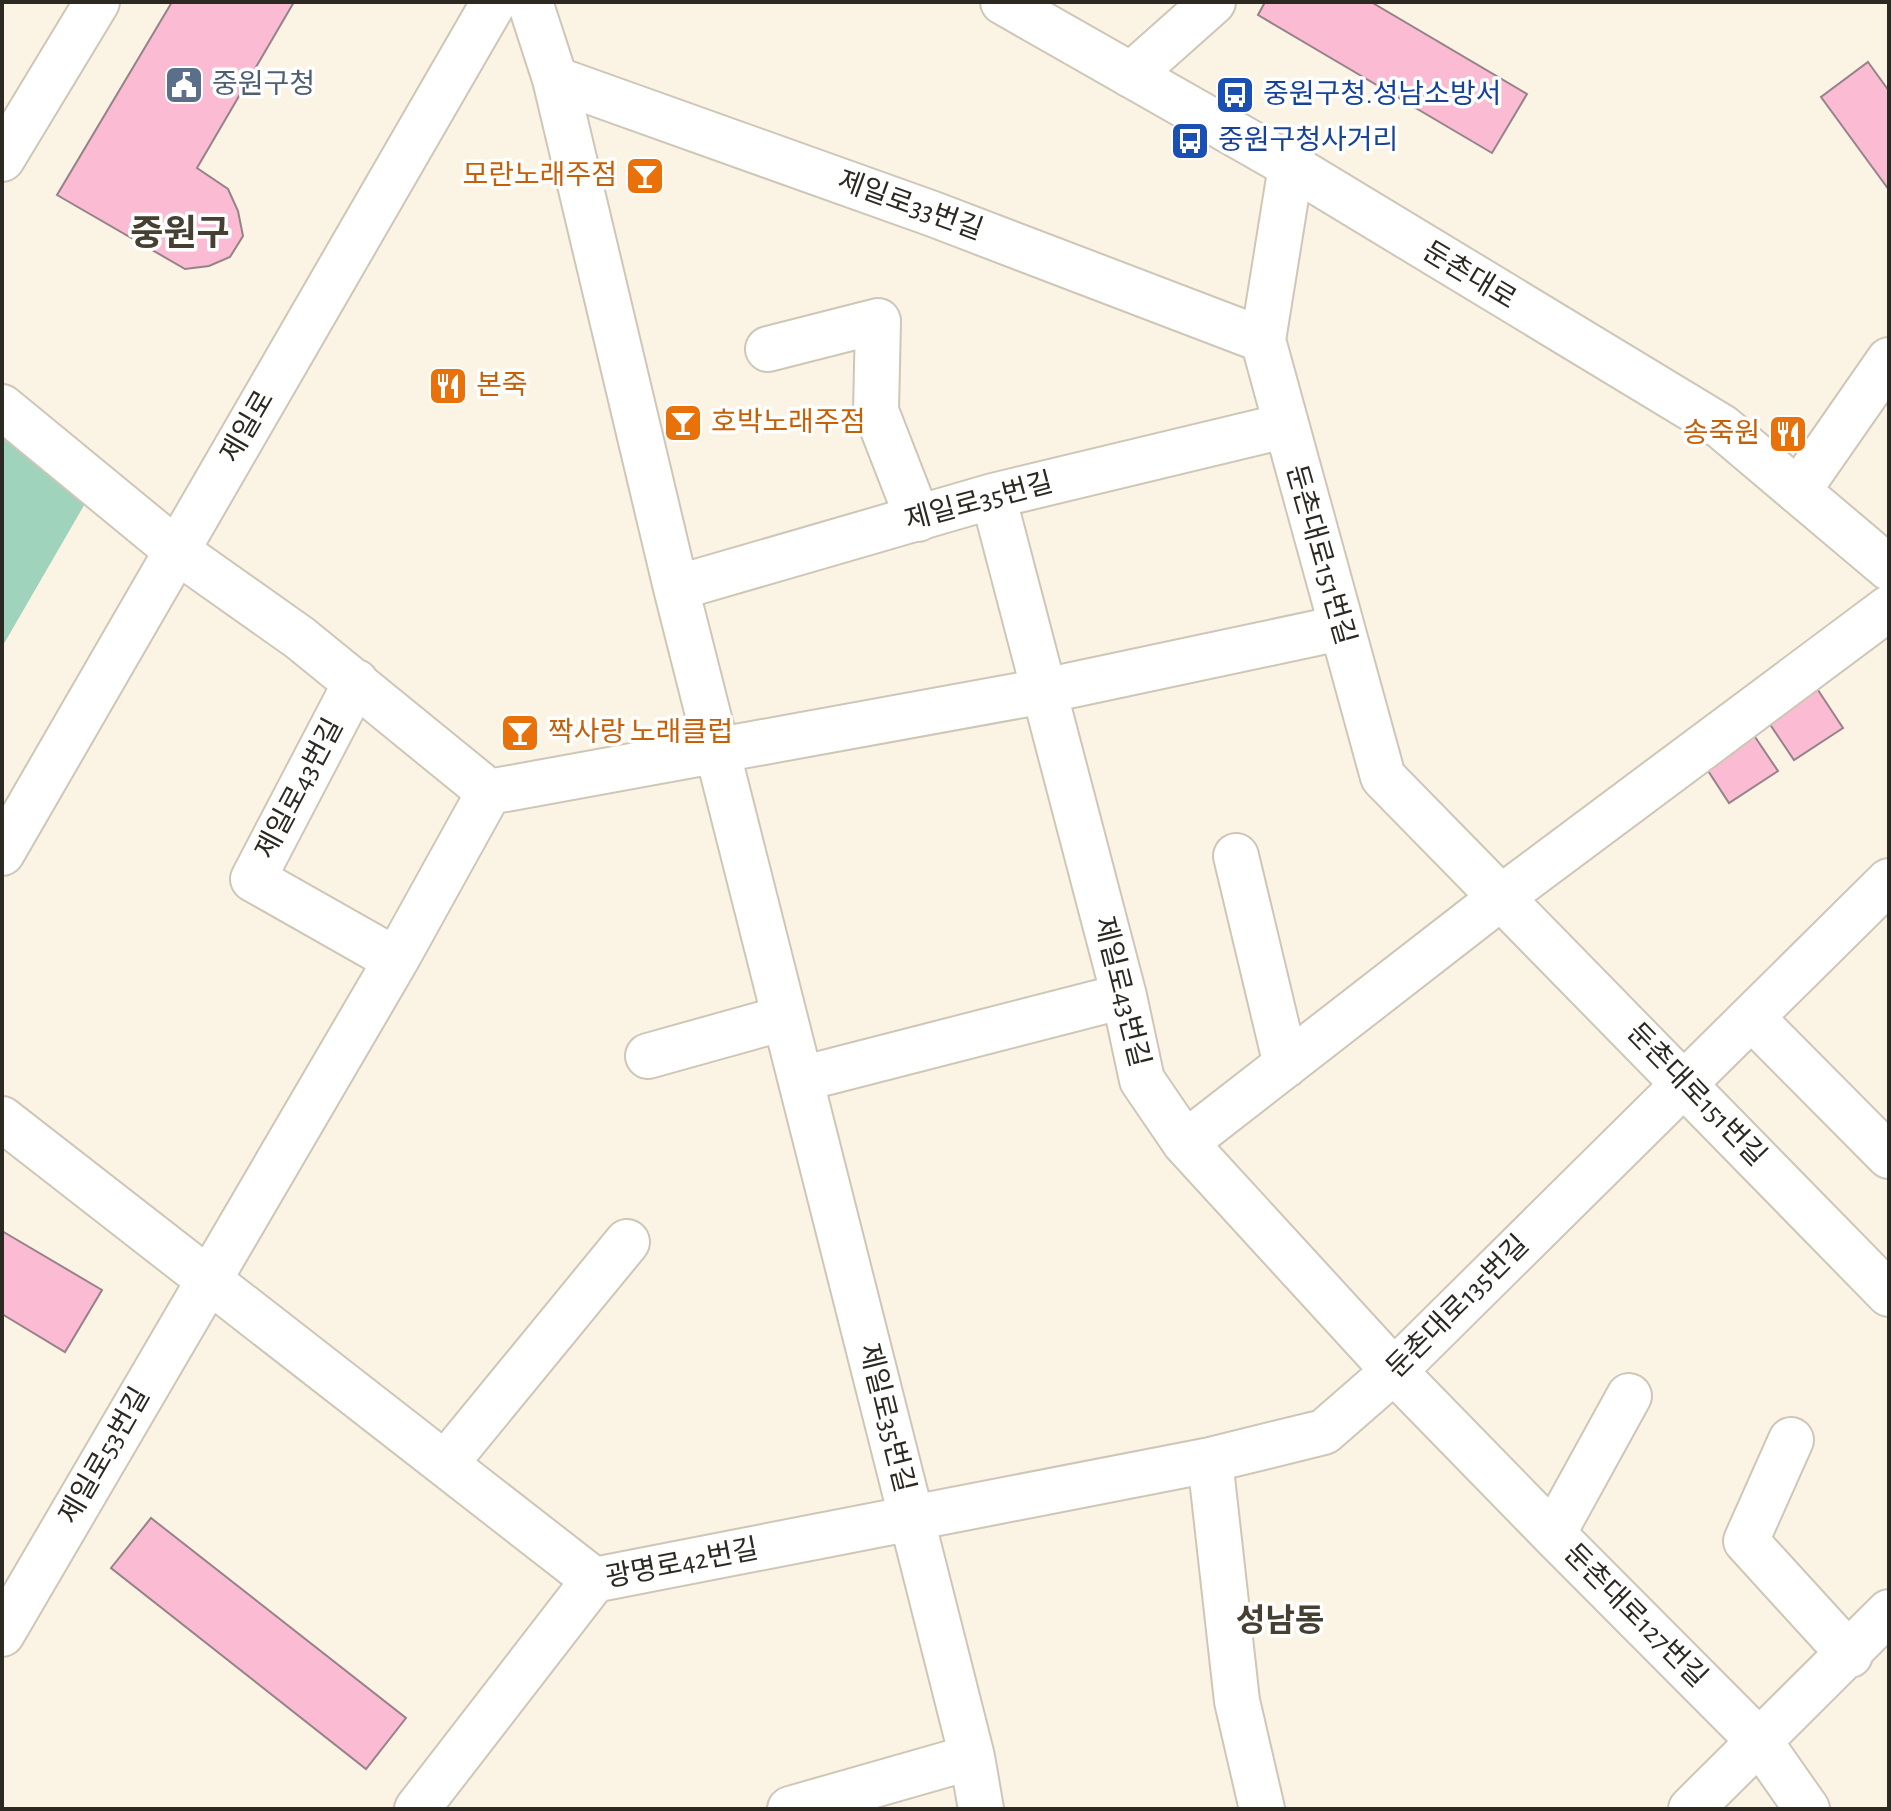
<svg xmlns="http://www.w3.org/2000/svg" width="1891" height="1811" viewBox="0 0 1891 1811" font-family="'Alegreya Sans','Noto Sans KR',sans-serif">
<style>
.green{fill:#9fd3bb}
.building{fill:#fabbd3;stroke:#958389;stroke-width:2}
.lines{fill:none;stroke-linecap:round;stroke-linejoin:round}
.minor-casing{stroke:#cec6b7;stroke-width:48}
.major-casing{stroke:#cec6b7;stroke-width:48}
.minor{stroke:#fff;stroke-width:44}
.major{stroke:#fff;stroke-width:44}
.labels{text-anchor:middle;dominant-baseline:central;stroke-width:7;stroke-linejoin:round;paint-order:stroke}
.service-label{font-size:28px;fill:#4e5e75;stroke:#fff;text-anchor:start}
.transit-label{font-size:28px;fill:#164399;stroke:#fff;text-anchor:start}
.food-label{font-size:28px;fill:#c56008;stroke:#fff;text-anchor:start}
.street-label{font-size:28px;fill:#2c2923;stroke:#fff}
.quarter-label{font-size:32px;font-weight:bold;fill:#464033;stroke:#fff}
.district-label{font-size:36px;font-weight:bold;fill:#464033;stroke:#fff}
</style>
<rect width="100%" height="100%" fill="#fbf3e3"/>
<!-- green -->
<path class="green" d="M2,421L90,495L2,647Z"/>
<!-- building -->
<path class="building" d="M172,2H294L197,168L228,189L238,211L243,236L230,257L209,266L185,269L57,195Z
M1265,2H1371L1527,94L1492,153L1258,15Z
M1868,62L1889,91V190L1821,97Z
M1814,684L1843,728L1794,760L1765,717Z
M1749,728L1778,771L1729,803L1701,760Z
M2,1231L102,1290L65,1352L2,1314Z
M151,1518L406,1718L366,1769L111,1568Z"/>
<g class="lines">
<!-- minor casing -->
<g class="minor-casing">
<path id="minor" d="M530,2L555,79L676,588L972,1757L981,1809
M1131,75L1213,2
M555,79L933,214L1263,340
M2,159L97,2
M1291,166L1263,340L1383,777L1889,1294
M768,349L878,321L876,411L918,519
M2,407L177,551L300,638L489,792L1044,691L1340,628
M1798,491L1889,360
M993,496L1124,996L1142,1080L1185,1143L1394,1371L1553,1534
M676,588L993,496L1284,426
M356,682L253,879L396,960
M1236,856L1286,1065
M1752,1018L1889,1156
M648,1056L784,1018
M801,1079L1124,996
M2,1119L594,1580
M1185,1143L1503,896L1889,608
M1629,1396L1553,1534L1760,1742L1807,1809
M1791,1440L1746,1541L1850,1655
M1210,1460L1237,1701L1262,1809
M445,1464L627,1242
M2,1634L396,960L489,792
M417,1809L594,1580L1210,1460L1324,1432L1394,1371L1889,881
M790,1809L972,1757
M1691,1809L1889,1612"/>
</g>
<!-- major casing -->
<g class="major-casing">
<path id="major" d="M1003,2L1291,166L1722,427L1889,568
M2,853L494,2"/>
</g>
<!-- minor -->
<use href="#minor" class="minor"/>
<!-- major -->
<use href="#major" class="major"/>
</g>
<!-- icons -->
<defs>
<g id="civic-square" transform="scale(2)"><rect x="-9" y="-9" width="18" height="18" rx="4" fill="#5c6f8a" stroke="#fff"/><path d="M-.6-6.5H3V-4.5H.6V-3L4-1V1h2V6H-6V1h2V-1L-.6-3ZM-1.2 2.5V6h2.4V2.5Z" fill="#fff"/></g>
<g id="bus-square" transform="scale(2)"><rect x="-9" y="-9" width="18" height="18" rx="4" fill="#1a4fb4" stroke="#fff"/><path d="M-5-6H5V4H4V6H2V4H-2V6H-4V4H-5ZM-3.5-4V0h7V-4ZM-3.5 1.2v1.5H-2V1.2ZM2 1.2v1.5H3.5V1.2Z" fill="#fff"/></g>
<g id="bar-square" transform="scale(2)"><rect x="-9" y="-9" width="18" height="18" rx="4" fill="#e8710a" stroke="#fff"/><path d="M-6-5H6L.8 .8V4.5H3.5V6h-7V4.5H-.8V.8Z" fill="#fff"/></g>
<g id="restaurant-square" transform="scale(2)"><rect x="-9" y="-9" width="18" height="18" rx="4" fill="#e8710a" stroke="#fff"/><path d="M-5-6h1v4h1v-4h1v4h1v-4h1v5L-1.5 .5V6h-2V.5L-5-1ZM5-6V6H3V1.5H1.5Q1.5-4 5-6Z" fill="#fff"/></g>
</defs>
<g fill-rule="evenodd">
<use href="#civic-square" x="184" y="85"/>
<use href="#bus-square" x="1235" y="95"/>
<use href="#bus-square" x="1190" y="141"/>
<use href="#bar-square" x="645" y="176"/>
<use href="#restaurant-square" x="448" y="386"/>
<use href="#bar-square" x="683" y="423"/>
<use href="#restaurant-square" x="1788" y="434"/>
<use href="#bar-square" x="520" y="733"/>
</g>
<g class="labels">
<!-- service labels -->
<g class="service-label">
<text x="212" y="85">중원구청</text>
</g>
<!-- transit labels -->
<g class="transit-label">
<text x="1263" y="95">중원구청.성남소방서</text>
<text x="1218" y="141">중원구청사거리</text>
</g>
<!-- food labels -->
<g class="food-label">
<text x="617" y="176" text-anchor="end">모란노래주점</text>
<text x="476" y="386">본죽</text>
<text x="711" y="423">호박노래주점</text>
<text x="1760" y="434" text-anchor="end">송죽원</text>
<text x="548" y="733">짝사랑 노래클럽</text>
</g>
<!-- street labels -->
<g class="street-label">
<text transform="translate(910 206) rotate(20)">제일로33번길</text>
<text transform="translate(1469 276) rotate(31)">둔촌대로</text>
<text transform="translate(248 427) rotate(-60)">제일로</text>
<text transform="translate(979 502) rotate(-15)">제일로35번길</text>
<text transform="translate(1320 555) rotate(74)">둔촌대로151번길</text>
<text transform="translate(300 789) rotate(-62)">제일로43번길</text>
<text transform="translate(1121 992) rotate(76)">제일로43번길</text>
<text transform="translate(1696 1095) rotate(46)">둔촌대로151번길</text>
<text transform="translate(1458 1307) rotate(-45)">둔촌대로135번길</text>
<text transform="translate(886 1418) rotate(76)">제일로35번길</text>
<text transform="translate(105 1456) rotate(-60)">제일로53번길</text>
<text transform="translate(682 1564) rotate(-11)">광명로42번길</text>
<text transform="translate(1635 1616) rotate(45)">둔촌대로127번길</text>
</g>
<!-- quarter labels -->
<g class="quarter-label">
<text x="1280" y="1621">성남동</text>
</g>
<!-- district labels -->
<g class="district-label">
<text x="180" y="234">중원구</text>
</g>
</g>
<!-- border -->
<rect width="1891" height="1811" fill="none" stroke="#2c2923" stroke-width="8"/>
</svg>
